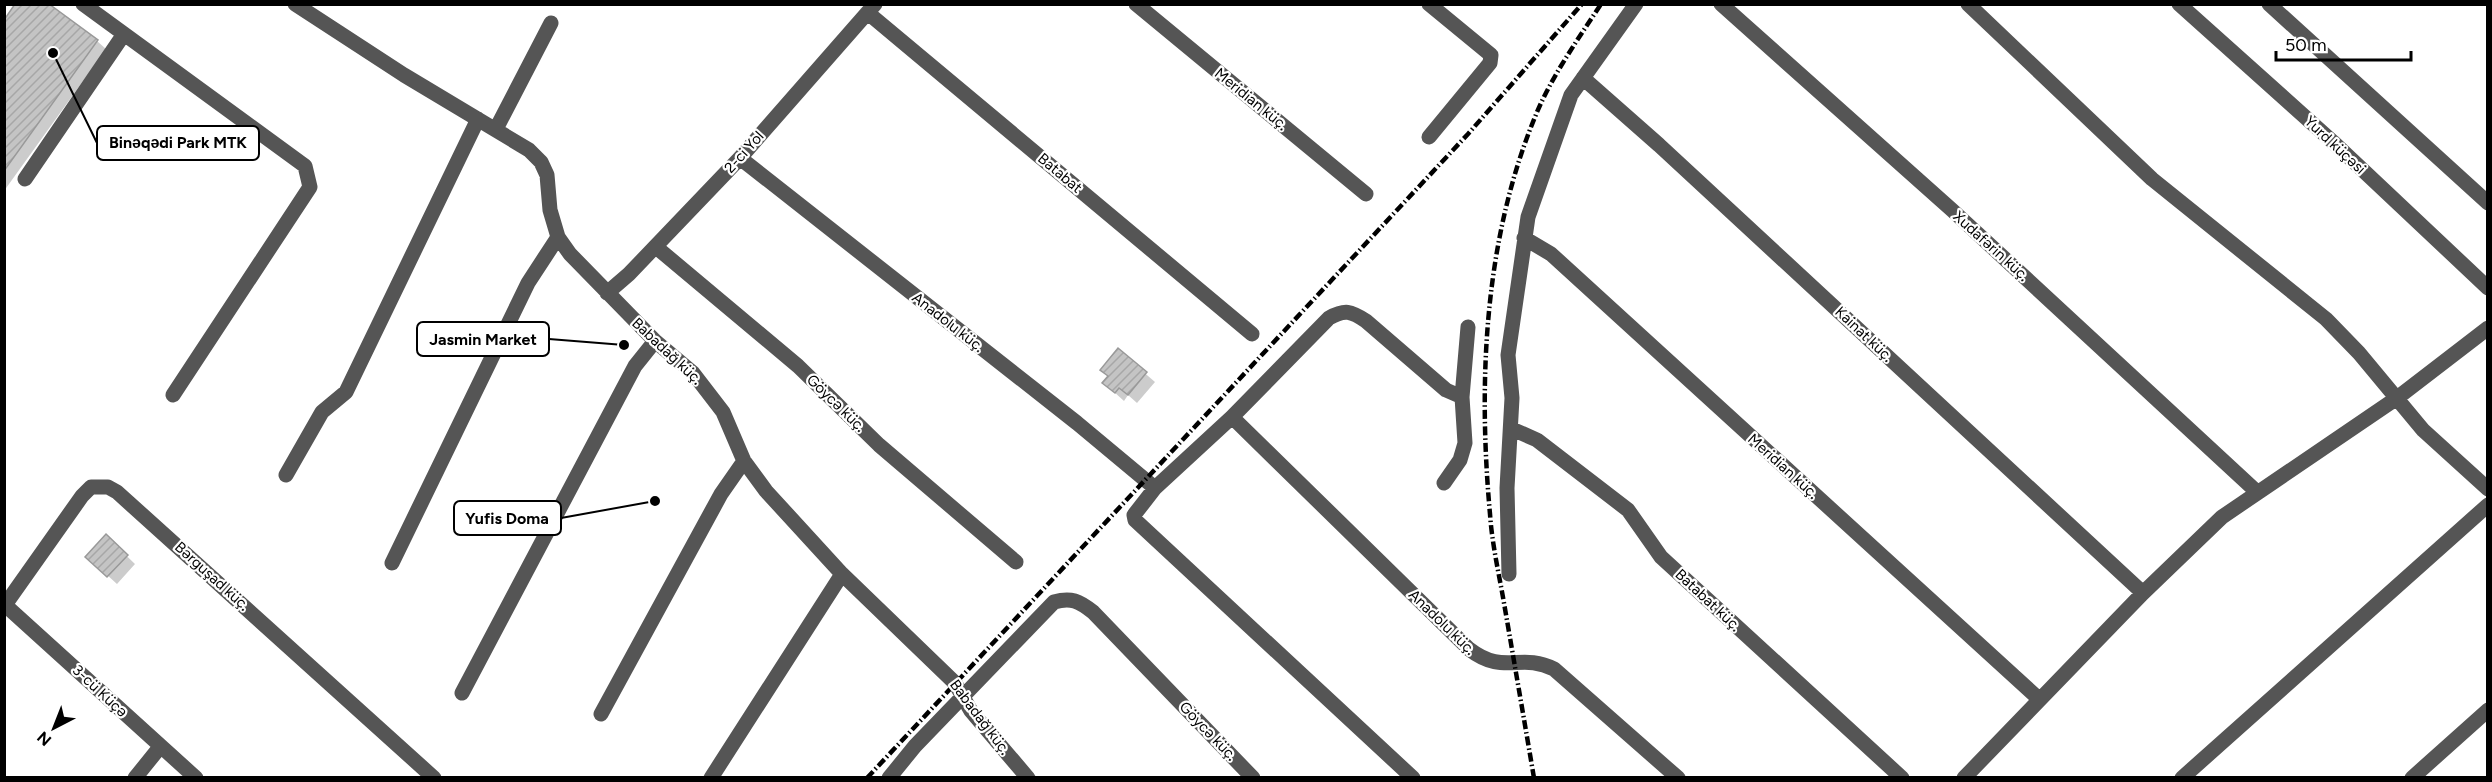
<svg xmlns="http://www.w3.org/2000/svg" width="2492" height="782" viewBox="0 0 2492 782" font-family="Figtree,sans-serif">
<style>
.shadow{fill:#0003}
.building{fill:url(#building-hatch);stroke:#999;stroke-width:1.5}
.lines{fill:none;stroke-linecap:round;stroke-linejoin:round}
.minor{stroke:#555;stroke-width:15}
.rail{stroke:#000;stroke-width:4.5;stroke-dasharray:9 3 1.5 3;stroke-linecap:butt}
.labels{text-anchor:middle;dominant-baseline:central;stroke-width:4.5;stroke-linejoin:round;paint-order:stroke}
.street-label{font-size:15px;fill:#000;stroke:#fff}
.leader{fill:none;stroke:#000;stroke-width:2}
.callout-dot{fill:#000;stroke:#fff;stroke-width:2}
.callout{fill:#fff;stroke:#000;stroke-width:2}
.callout-label{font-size:16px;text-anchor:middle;font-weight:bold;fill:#000}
</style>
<defs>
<pattern id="building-hatch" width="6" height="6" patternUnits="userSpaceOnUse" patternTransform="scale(1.5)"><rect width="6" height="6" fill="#c4c4c4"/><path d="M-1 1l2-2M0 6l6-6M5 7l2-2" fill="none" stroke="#a7a7a7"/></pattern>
</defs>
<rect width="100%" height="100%" fill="#fff"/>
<!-- shadow -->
<path class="shadow" d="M4,22L97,41L106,49L4,191Z
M1118,350L1155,382L1137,403L1128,395L1124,401L1113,391L1109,377Z
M106,536L135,564L117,584L96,565Z"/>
<!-- building -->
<path class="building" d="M15,4H49L98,40L4,171V20Z
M1118,348L1147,372L1128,395L1119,388L1115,393L1102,383L1108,376L1100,370Z
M106,534L128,555L107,577L85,557Z"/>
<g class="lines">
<!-- minor -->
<path class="minor" d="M83,4L305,166L310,187L173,395
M295,4L404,75L529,150L541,162L547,175L550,210L558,237L570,254L655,341L693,373L723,412L744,461L766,491L842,574L955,683L971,711L1028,778
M1136,4L1366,194
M1721,4L1952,210L2257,492
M1968,4L2152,179L2326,319L2359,353L2423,430L2488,489
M2179,4L2333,142L2488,288
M2269,4L2488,203
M868,13L1252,334
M1583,78L1659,145L2143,593
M496,129L551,23
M1429,137L1490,63L1491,55L1429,4
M740,158L1077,423L1155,488
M25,179L124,34
M1524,238L1551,254L2039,699
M656,247L798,366L879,445L1016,562
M607,293L629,274L740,158L875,4
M1232,417L1469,649C1504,676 1520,652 1554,669L1678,778
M1512,429L1537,440L1628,510L1661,557L1902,778
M286,475L322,412L346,392L478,119
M1444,483L1460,460L1465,443L1462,397L1468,327
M392,563L528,283L558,237
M1509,574L1507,488L1512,398L1508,355L1528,217L1571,95L1636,4
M4,604L196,778
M5,605L82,496L91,487H108L117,492L434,778
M462,693L635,366L655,341
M601,714L721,494L744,461
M135,778L160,747
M711,778L842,574
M889,778L915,746L1054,602C1071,597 1079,601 1093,612L1253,778
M1413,778L1135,520L1134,515L1155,488L1232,417L1329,318C1345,309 1351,311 1366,321L1446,390L1462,397
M1964,778L2143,593L2222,517L2397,398L2488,328
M2182,778L2488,505
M2412,778L2488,710"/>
<!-- rail -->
<path class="rail" d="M867,778L1468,134L1582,4
M1534,778C1524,719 1514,661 1504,603C1499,574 1492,544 1490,514C1478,382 1484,241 1535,117C1551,77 1577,41 1601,4"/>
</g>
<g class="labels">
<!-- street labels -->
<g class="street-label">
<text transform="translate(1251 99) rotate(39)">Meridian küç.</text>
<text transform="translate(2335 145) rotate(43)">Yurd küçəsi</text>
<text transform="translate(744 152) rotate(-48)">2-ci Yol</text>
<text transform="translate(1060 173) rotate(40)">Batabat</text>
<text transform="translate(1991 246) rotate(42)">Xudafərin küç.</text>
<text transform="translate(948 322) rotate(38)">Anadolu küç.</text>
<text transform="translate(1864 334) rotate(43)">Kainat küç.</text>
<text transform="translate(667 351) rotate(43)">Babadağ küç.</text>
<text transform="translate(836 403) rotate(44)">Göycə küç.</text>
<text transform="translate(1783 466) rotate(42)">Meridian küç.</text>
<text transform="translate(212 576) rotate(42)">Bərguşad küç.</text>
<text transform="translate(1708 600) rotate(43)">Batabat küç.</text>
<text transform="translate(1442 622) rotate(44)">Anadolu küç.</text>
<text transform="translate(100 691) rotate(43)">3-cü Küçə</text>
<text transform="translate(980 717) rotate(53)">Babadağ küç.</text>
<text transform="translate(1208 731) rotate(46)">Göycə küç.</text>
</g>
</g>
<!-- callouts -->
<path class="leader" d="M53 53L97 143M624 345L549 339M655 501L561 518"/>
<g class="callout-dot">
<circle cx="53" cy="53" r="6"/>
<circle cx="624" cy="345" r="6"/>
<circle cx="655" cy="501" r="6"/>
</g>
<g class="callout">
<rect x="97" y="126" width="162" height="34" rx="6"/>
<rect x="417" y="322" width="132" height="34" rx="6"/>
<rect x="454" y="501" width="107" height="34" rx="6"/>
</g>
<g class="callout-label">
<text x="178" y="148">Binəqədi Park MTK</text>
<text x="483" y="345">Jasmin Market</text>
<text x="507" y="524">Yufis Doma</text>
</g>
<!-- border -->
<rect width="2492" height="782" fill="none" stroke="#000000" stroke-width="12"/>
<!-- north arrow -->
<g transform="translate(54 728) rotate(222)" stroke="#ffffff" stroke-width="4.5" paint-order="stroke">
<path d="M0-4.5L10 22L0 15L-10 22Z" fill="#000000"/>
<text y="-9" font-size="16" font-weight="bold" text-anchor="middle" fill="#000000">N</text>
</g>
<!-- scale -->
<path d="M2276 51v9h135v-9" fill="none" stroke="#000000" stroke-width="3"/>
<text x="2285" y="51" font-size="18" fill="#000000" stroke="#ffffff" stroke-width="4.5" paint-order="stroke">50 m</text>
</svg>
